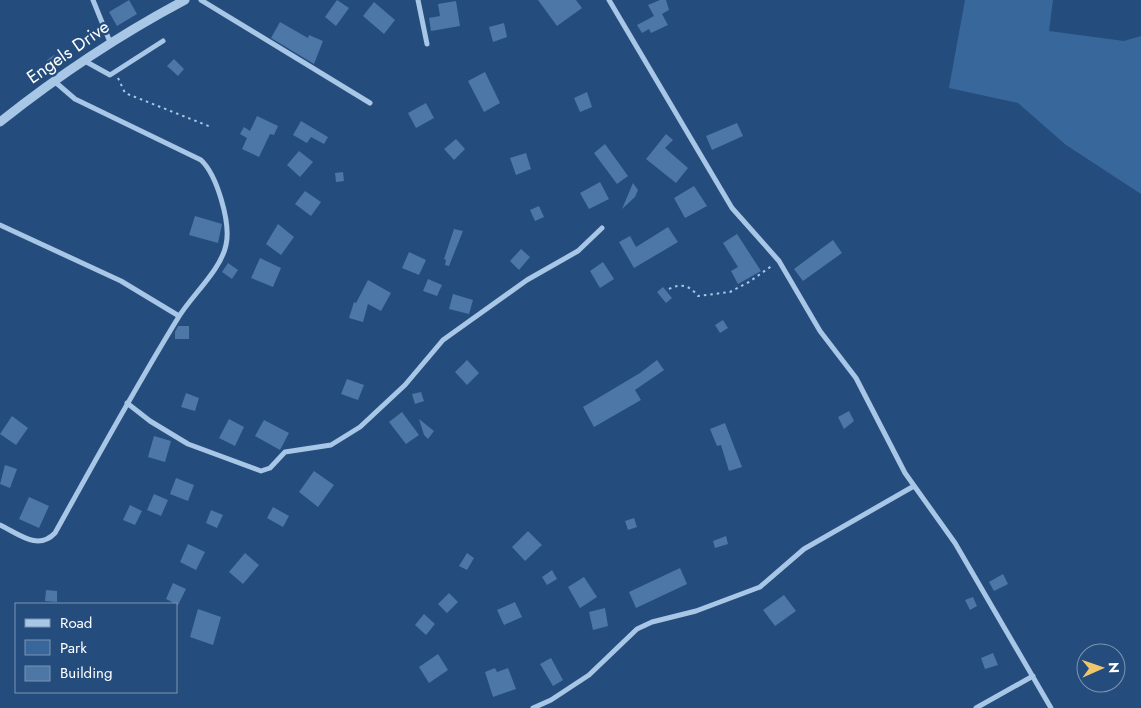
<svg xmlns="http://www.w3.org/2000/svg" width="1141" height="708" viewBox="0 0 1141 708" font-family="Jost,sans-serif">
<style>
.green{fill:#37679b}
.building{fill:#4c77a6}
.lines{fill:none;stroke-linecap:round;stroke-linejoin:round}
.path{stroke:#a8c6e6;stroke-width:2;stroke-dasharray:2.5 4;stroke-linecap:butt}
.minor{stroke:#a8c6e6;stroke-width:5}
.tertiary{stroke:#a8c6e6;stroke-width:9}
.labels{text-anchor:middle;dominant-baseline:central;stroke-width:4.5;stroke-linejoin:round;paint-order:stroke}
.street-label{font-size:18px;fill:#fff;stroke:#244d7d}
</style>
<rect width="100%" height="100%" fill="#244d7d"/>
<!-- green -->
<path class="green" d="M965,0H1053L1049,31L1124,41L1141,36V194L1066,145L1018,103L949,88Z"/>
<!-- building -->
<path class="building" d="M129,0L137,14L117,26L109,12Z
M337,0L349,8L336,26L325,17Z
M538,0H576L582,8L557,26Z
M660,0H666L669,10L662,14L668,25L651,33L649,29L642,33L637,25L654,16L648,5Z
M456,1L460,26L431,31L429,18L440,16L438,4Z
M374,2L395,20L384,34L363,16Z
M280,22L308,38L309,35L323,41L314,64L271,38Z
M504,23L507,37L493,42L489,27Z
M54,55L59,61L52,66L47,60Z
M174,59L184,69L178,76L167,66Z
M485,72L500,103L484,112L468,81Z
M587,92L592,107L580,112L574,98Z
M426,103L434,118L416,128L408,113Z
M257,116L278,126L274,135L270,134L259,157L242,149L247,138L240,134L244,127L250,131Z
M301,121L328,137L324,144L311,137L307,143L293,135Z
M737,123L743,136L712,150L706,136Z
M666,134L673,140L665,148L688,168L676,183L646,159Z
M456,139L465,149L454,160L444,149Z
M605,144L628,176L617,184L594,153Z
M299,151L313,162L300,177L287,165Z
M526,153L531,169L516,175L510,158Z
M343,172L344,181L336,182L335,173Z
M600,182L609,199L589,209L580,193Z
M633,183L638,190L635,197L622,209Z
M694,186L707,206L685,218L674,198Z
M305,191L321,202L311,216L295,204Z
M539,206L544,217L535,221L530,210Z
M195,216L222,224L218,243L189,235Z
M278,224L294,237L281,255L266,244Z
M668,227L678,242L634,268L619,242L630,236L636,247Z
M454,229L463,231L449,266L445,265L446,260L444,259Z
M737,234L761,271L738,284L731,271L738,267L723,243Z
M833,240L842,253L803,281L794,269Z
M521,249L530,257L519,270L510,261Z
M409,252L426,260L419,275L402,268Z
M260,258L281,268L273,287L251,278Z
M603,262L614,279L600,288L590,271Z
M228,263L238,270L232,279L222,272Z
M428,279L442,285L437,296L423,291Z
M368,280L391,293L381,311L368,304L363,322L349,318L354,302L356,303Z
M663,287L672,298L666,303L657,292Z
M453,294L473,300L469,314L449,309Z
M723,320L728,328L720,333L715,325Z
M178,326H189V339H175V332Z
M467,360L479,373L467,385L455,372Z
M657,360L664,370L635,390L641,400L594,427L583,407L640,373Z
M347,379L364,385L358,400L341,394Z
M421,392L424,401L415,404L412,394Z
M186,393L199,398L195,411L181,407Z
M849,411L854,421L844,429L838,417Z
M402,412L419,435L406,444L389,422Z
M12,416L28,428L16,445L0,434Z
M229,419L244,427L235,446L219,438Z
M419,419L434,431L428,439L424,435Z
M264,420L289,433L280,450L255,436Z
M725,423L742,467L729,471L721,445L717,446L710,429Z
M154,436L171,441L165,462L148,457Z
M5,465L17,469L10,488L0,484Z
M314,471L334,485L318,507L299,492Z
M176,478L194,485L188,501L170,494Z
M154,494L168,500L161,516L147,510Z
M29,497L49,506L39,528L19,519Z
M130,505L142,511L135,525L123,520Z
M273,507L289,516L283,527L267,518Z
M211,510L223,515L217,528L206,523Z
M634,518L637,527L628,530L625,521Z
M528,531L542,545L525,561L512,547Z
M726,536L728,544L715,548L713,541Z
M188,544L205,552L196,570L180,562Z
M245,553L259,565L243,584L229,572Z
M467,553L474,558L467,570L459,566Z
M680,568L687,584L636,608L629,592Z
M552,570L557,579L547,585L542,577Z
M1003,574L1008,584L994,591L989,582Z
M584,577L597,597L580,608L568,587Z
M173,583L186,589L178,605L166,599Z
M46,590L57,591V602L45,601Z
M449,593L458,602L447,613L438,604Z
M784,595L796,611L775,626L763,610Z
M973,597L977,606L970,610L965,600Z
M515,602L522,617L504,625L497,610Z
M605,608L608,626L593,630L589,612Z
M198,609L221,617L213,645L190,637Z
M424,614L435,624L426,635L415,625Z
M993,653L998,665L985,669L981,658Z
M438,654L448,670L429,683L419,667Z
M551,658L563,680L553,686L540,664Z
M495,668L497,672L508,668L516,689L493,697L485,672Z"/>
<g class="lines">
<!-- path -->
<path class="path" d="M118,78L125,93L211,127
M669,289C681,283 689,285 698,296L730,292L749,282L773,265"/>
<!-- minor -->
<path class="minor" d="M93,0L110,42
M201,0L370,103
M418,0L427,44
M609,0L732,208L779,261L820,331L856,378L905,473L955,543L1051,708
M83,60L110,75L163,41
M0,225L121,281L179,316
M127,403L150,421L188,444L261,471L270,468L285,452L331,445L360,427L405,385L443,340L527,280L578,251L602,228
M0,525C19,534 38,551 55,533C95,461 135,388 178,318C191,296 221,270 226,245C231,223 217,175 201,160L75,99L54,81
M533,708L551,700L589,675L637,629L652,622L696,611L760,587L804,549L914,486
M976,708L1033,676"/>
<!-- tertiary -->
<path class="tertiary" d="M0,122C59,75 119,35 185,0"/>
</g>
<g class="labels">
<!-- street labels -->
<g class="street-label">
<text transform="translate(68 52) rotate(-35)">Engels Drive</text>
</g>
</g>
<!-- legend -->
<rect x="15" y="603" width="162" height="90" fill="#244d7d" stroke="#7c94b1"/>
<rect x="25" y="619" width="25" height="8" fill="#a8c6e6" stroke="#7c94b1"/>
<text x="60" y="628" font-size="15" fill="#ffffff">Road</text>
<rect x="25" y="640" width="25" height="15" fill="#37679b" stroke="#7c94b1"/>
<text x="60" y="653" font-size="15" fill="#ffffff">Park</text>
<rect x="25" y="666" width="25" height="15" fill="#4c77a6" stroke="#7c94b1"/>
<text x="60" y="678" font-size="15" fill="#ffffff">Building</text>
<!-- north arrow -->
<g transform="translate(1101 668) rotate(88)"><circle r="24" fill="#244d7d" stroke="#7c94b1"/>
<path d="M0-4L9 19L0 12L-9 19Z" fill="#f0c66c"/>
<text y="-8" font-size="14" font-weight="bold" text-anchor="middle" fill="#ffffff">N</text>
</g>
</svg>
